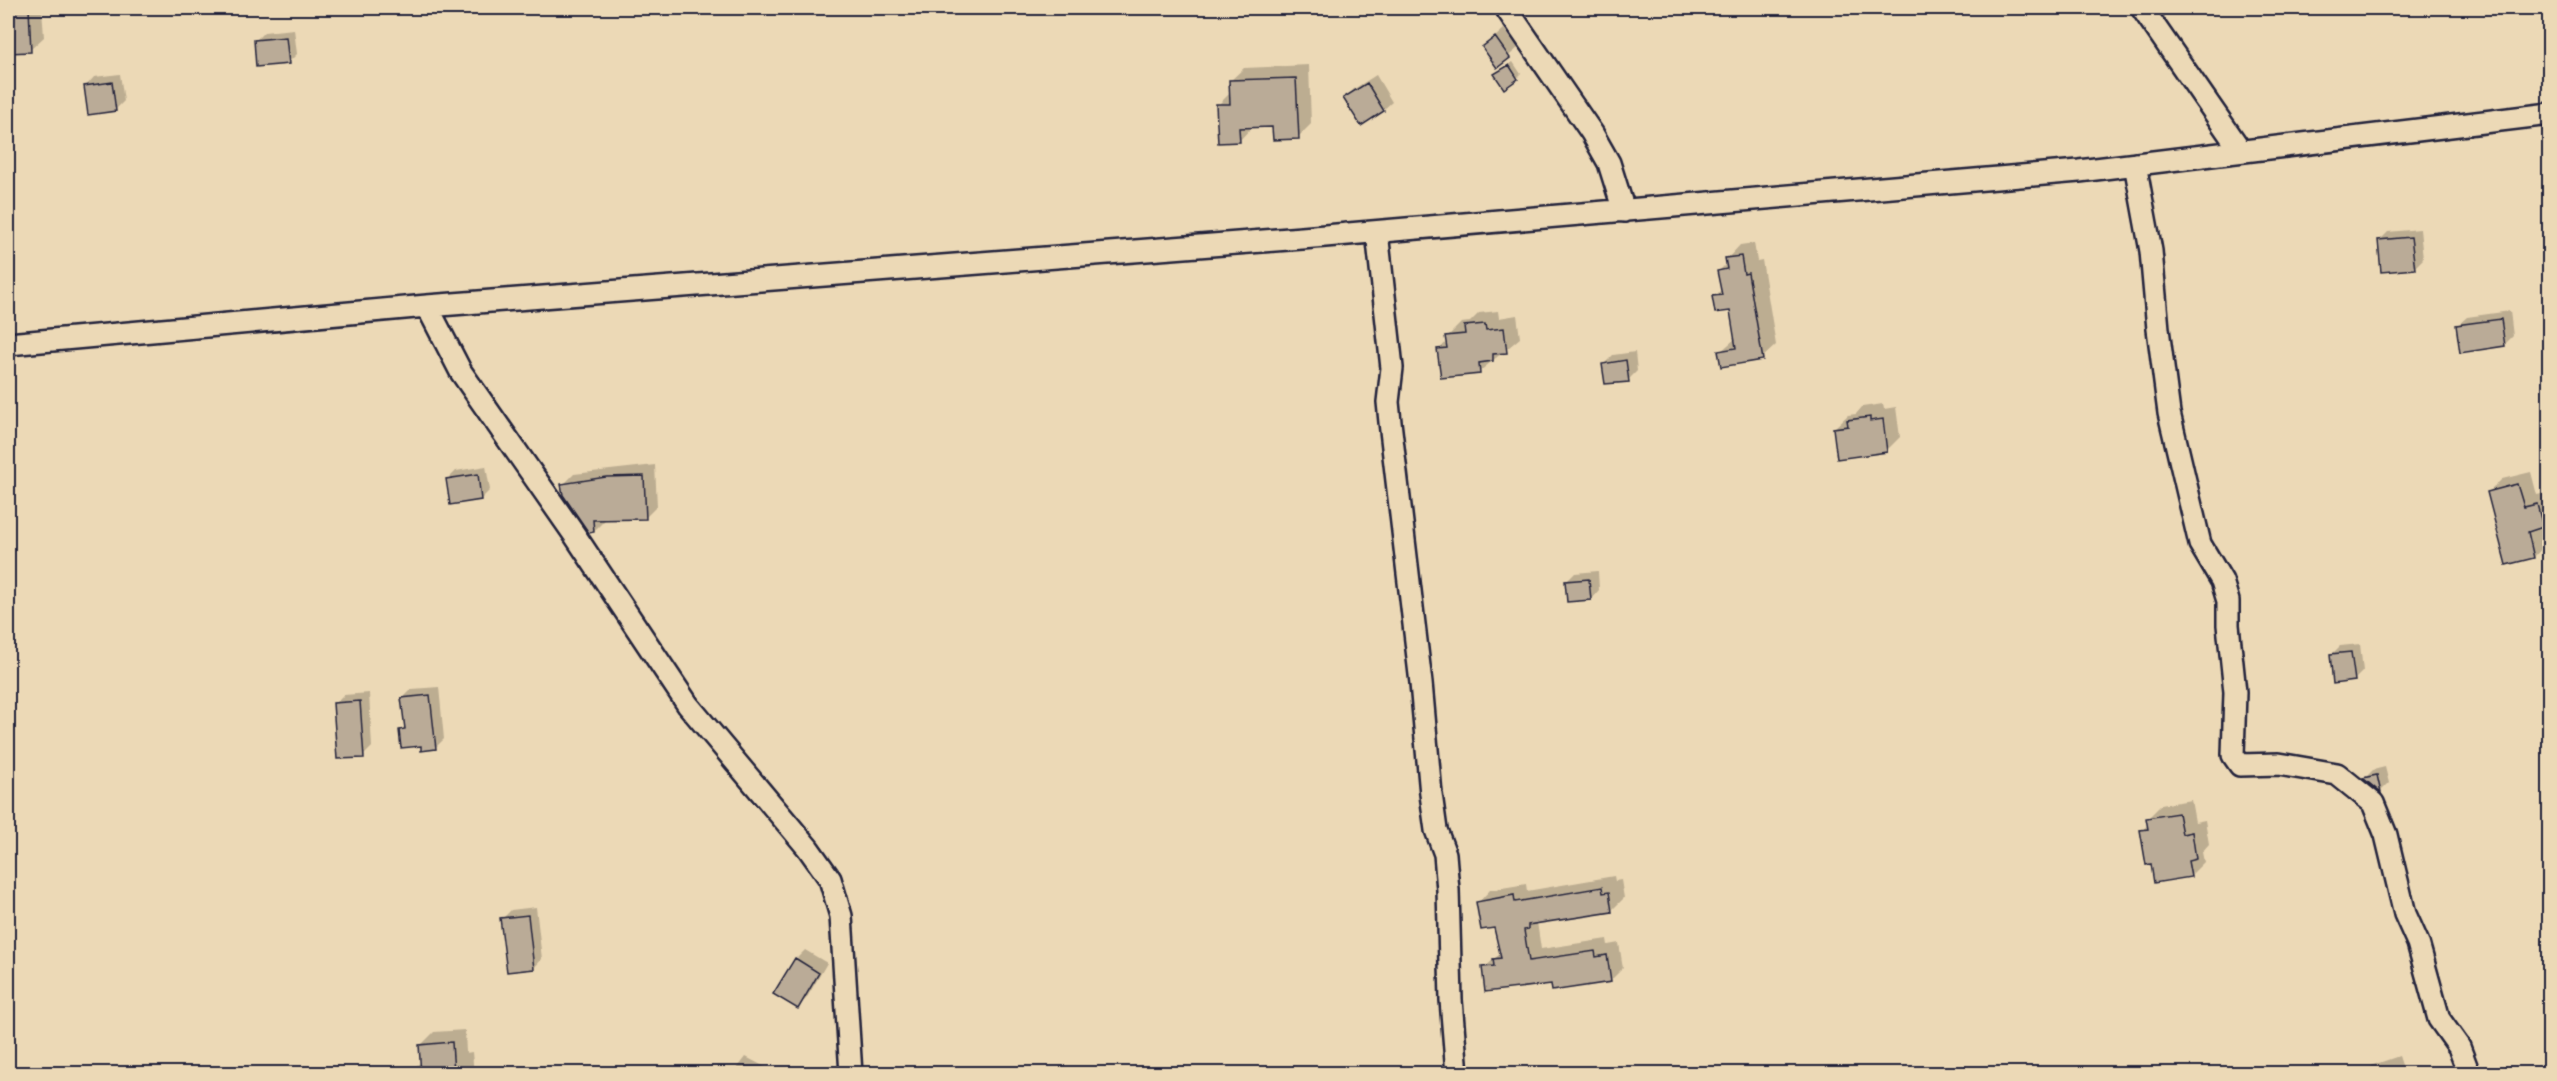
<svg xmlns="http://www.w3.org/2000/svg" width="2557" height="1081" viewBox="0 0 2557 1081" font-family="'Playpen Sans',sans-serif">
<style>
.shadow{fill:#0003}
.building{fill:#baab97;stroke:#22223b;stroke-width:1.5}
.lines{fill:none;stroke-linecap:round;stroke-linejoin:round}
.minor-casing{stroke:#22223b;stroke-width:26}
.minor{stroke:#ecd9b6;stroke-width:21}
</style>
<rect width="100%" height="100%" fill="#ecd9b6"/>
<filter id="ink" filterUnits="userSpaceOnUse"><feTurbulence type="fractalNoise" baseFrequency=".0167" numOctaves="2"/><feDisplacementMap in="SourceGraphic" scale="12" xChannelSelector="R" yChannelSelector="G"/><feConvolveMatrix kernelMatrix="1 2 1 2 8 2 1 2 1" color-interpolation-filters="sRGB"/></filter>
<g filter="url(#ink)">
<!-- shadow -->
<path class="shadow" d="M8,8H42L44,37L30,50L8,51Z
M294,29L297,54L288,63L255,41L264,32Z
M1504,29L1518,48L1498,65L1484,47Z
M1513,62L1521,74L1517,78L1500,70Z
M1309,65L1311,124L1298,137L1274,125L1252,127L1239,141L1218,105L1231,92L1230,81L1244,68Z
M120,74L124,101L115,110L86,86L94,77Z
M1376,75L1392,102L1383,110L1345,98L1354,89Z
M2420,229L2423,259L2414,268L2379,241L2388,232Z
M1754,243L1757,261L1762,260L1776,345L1762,358L1720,352L1736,338L1731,309L1714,297L1722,289L1719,271L1727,263V259L1740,245Z
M1498,311L1499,318L1517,315L1520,338L1479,372L1439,350L1447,341V337L1461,323L1470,322L1479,313Z
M2510,311L2513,336L2504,345L2458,325L2467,317Z
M1635,352L1637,371L1628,380L1604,364L1613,355Z
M1883,404L1884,409L1896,407L1900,437L1887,450L1834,428L1848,415L1856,414L1862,407Z
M655,465L657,506L646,517L605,520L594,531L563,485L574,474Z
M486,466L490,490L481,499L447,480L456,471Z
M2531,472L2537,495L2550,492V519L2543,526L2547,543L2534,557L2489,492L2502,479Z
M1598,571L1599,590L1591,599L1566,582L1575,573Z
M2360,644L2363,671L2354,680L2331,655L2340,646Z
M439,687L444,739L435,748L422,744L401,730L406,725L403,698L412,689Z
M369,693L372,747L363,756L335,704L344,695Z
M2385,767L2389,783L2381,791L2365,778L2373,770Z
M2191,800L2195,822L2205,820L2209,844L2202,852L2204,862L2190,876L2152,863L2142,831L2148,824L2147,819L2161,805Z
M1614,876L1615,881L1621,880L1624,898L1612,910L1537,922L1541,949L1607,939L1608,945L1619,943L1623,968L1610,981L1552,982L1484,968L1501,953L1495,926L1478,903L1490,890L1526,884L1527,891Z
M536,907L542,959L534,968L502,919L511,910Z
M805,950L827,963L806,999L797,1007L796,959Z
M465,1030L466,1053L472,1052L474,1074H415V1067L422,1061L420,1046L434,1032Z
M2399,1056L2405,1074H2364L2373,1065Z
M746,1057L767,1068L764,1074H733Z
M2513,1066L2515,1074H2490V1073Z
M837,1068L849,1072L851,1074H831Z"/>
<!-- building -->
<path class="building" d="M8,8H29L31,52L8,53Z
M286,37L289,64L256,67L254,40Z
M1495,37L1510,58L1497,68L1482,47Z
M1509,65L1518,79L1504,89L1494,74Z
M1296,78L1299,139L1273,140L1272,127L1239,128L1240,142L1218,143L1216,104H1230L1229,80Z
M112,82L116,111L88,115L84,86Z
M1367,83L1384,111L1361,126L1343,98Z
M2411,237L2415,269L2381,272L2378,240Z
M1741,256L1744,274L1748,273L1763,360L1721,367L1718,351L1736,348L1730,311L1715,313L1712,296L1722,295L1717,271L1727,269L1725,258Z
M2501,319L2505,346L2460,353L2456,325Z
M1485,324L1486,330L1504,328L1507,353L1493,354V361L1479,363L1480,374L1441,378L1437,349L1447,348L1445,336L1465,334L1464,326Z
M1626,360L1629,382L1605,384L1602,364Z
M1870,417V421L1883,419L1887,452L1837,459L1833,428L1848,426L1847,420Z
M478,474L481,500L450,505L446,479Z
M644,476L646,519L593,520L594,532L589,533L563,495L561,484L606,477Z
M2517,484L2524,507L2537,504L2543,527L2528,532L2534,558L2506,565L2487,492Z
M1589,579L1591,600L1567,602L1565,581Z
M2351,652L2355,681L2333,684L2330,654Z
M430,695L436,749L421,751V746L401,748L399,730L405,729L401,698Z
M360,701L364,758L337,759L333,703Z
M2377,775L2381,793L2363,778Z
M2178,813L2182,834L2192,832L2196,859L2188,861L2191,877L2154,883L2151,864L2146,865L2140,830L2148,829L2146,818Z
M1602,887L1603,893L1609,892L1612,912L1528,925V929L1524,930L1529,961L1595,951L1596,957L1607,955L1611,982L1552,991L1551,984L1485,992L1482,967L1494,966L1493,959L1501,958L1494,928L1481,930L1476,902L1514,895L1515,902Z
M528,915L534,969L507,972L500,918Z
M795,958L819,973L798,1009L773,994Z
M452,1042L454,1074H421L419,1045Z"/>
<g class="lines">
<!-- minor casing -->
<g class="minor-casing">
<path id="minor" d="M1506,8L1592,133L1609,163L1624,211
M2142,8L2241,151
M2135,164L2151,251L2158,329L2169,413L2200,544L2222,581L2228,601V625L2235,692L2233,755L2240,765L2279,764L2337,774L2373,803L2386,835L2405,914L2418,943L2439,1019L2459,1047L2469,1074
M1377,232L1392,368L1388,402L1390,422L1421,683L1431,794L1436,830L1445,854L1448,890L1451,1000L1457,1074
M427,306L461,372L574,534L688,705L808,848L830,879L841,916L851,1074
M8,344L427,306L1302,238L2079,171L2550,114"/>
</g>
<!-- minor -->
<use href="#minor" class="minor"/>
</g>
</g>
<!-- margin -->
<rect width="2557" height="1081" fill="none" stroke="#ecd9b6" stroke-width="30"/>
<rect x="15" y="15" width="2527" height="1051" fill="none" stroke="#22223b" stroke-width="2" filter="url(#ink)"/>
</svg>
